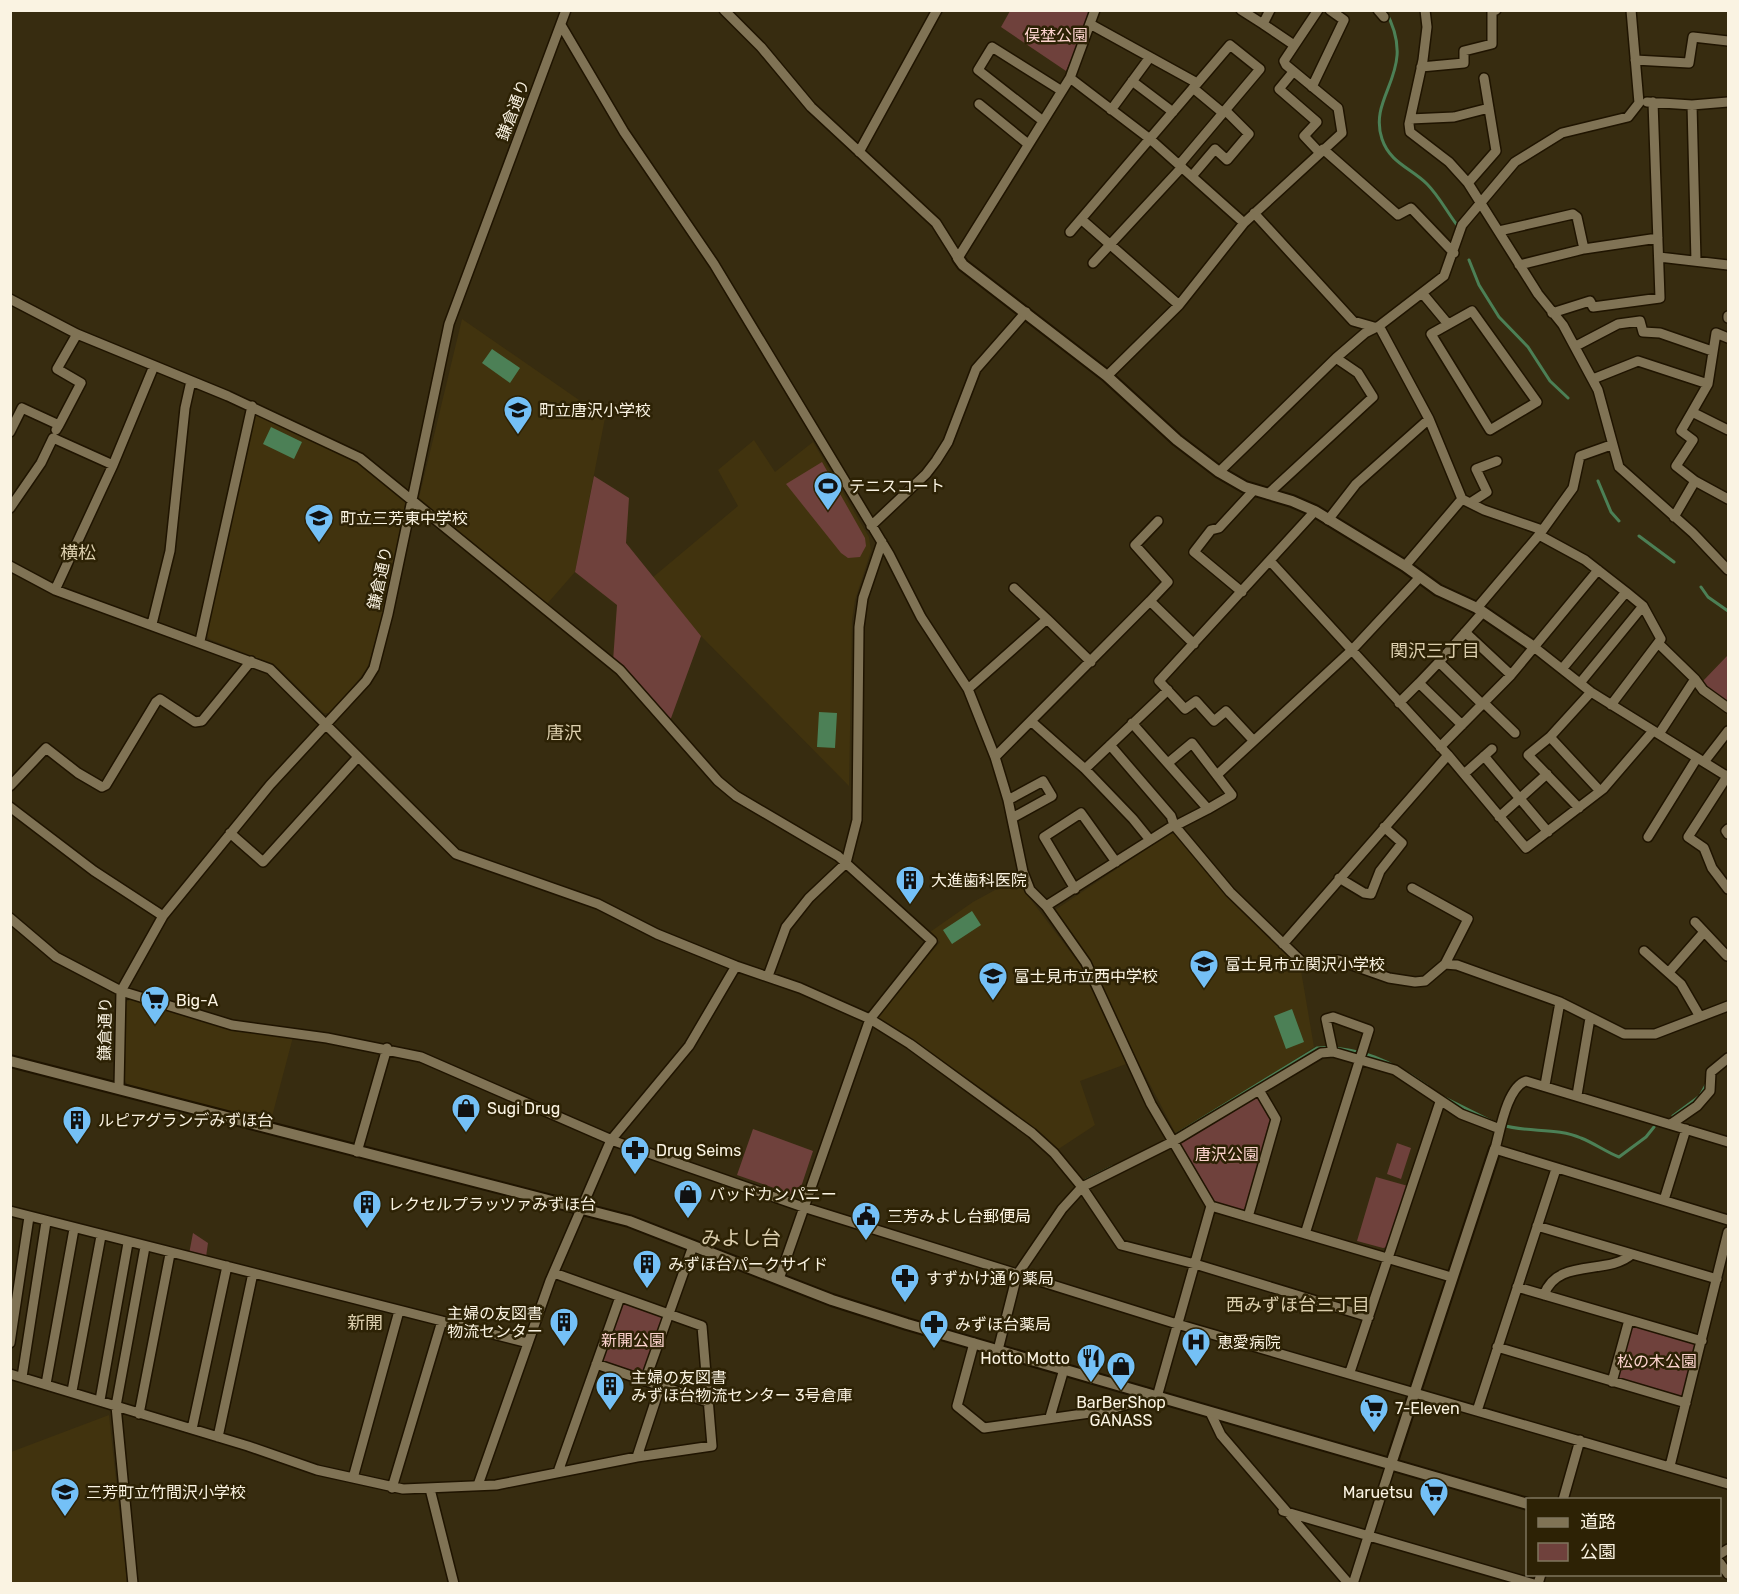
<svg xmlns="http://www.w3.org/2000/svg" width="1739" height="1594" viewBox="0 0 1739 1594" font-family="Rubik,'Noto Sans JP',sans-serif">
<style>
.built{fill:#41330e}
.green{fill:#6f413c}
.water{fill:#4c8056}
.lines{fill:none;stroke-linecap:round;stroke-linejoin:round}
.stream{stroke:#4c8056;stroke-width:3}
.minor-casing{stroke:#1f1400;stroke-width:12}
.tertiary-casing{stroke:#1f1400;stroke-width:14}
.minor{stroke:#807355;stroke-width:9}
.tertiary{stroke:#807355;stroke-width:10}
.labels{text-anchor:middle;dominant-baseline:central;stroke-width:5;stroke-linejoin:round;paint-order:stroke}
.park-label{font-size:16px;fill:#fdd4cf;stroke:#2d2205}
.street-label{font-size:16px;fill:#faf3e2;stroke:#2d2205}
.poi-label{font-size:16px;fill:#faf3e2;stroke:#2d2205;text-anchor:start}
.neighbourhood-label{font-size:18px;fill:#dbcead;stroke:#2d2205}
.quarter-label{font-size:20px;fill:#dbcead;stroke:#2d2205}
</style>
<rect width="100%" height="100%" fill="#372c10"/>
<!-- built -->
<path class="built" d="M462,319L605,418L575,572L546,605L419,498Z
M258,412L355,458L406,500L384,610L367,669L332,713H324L275,665L209,639L206,633L253,414Z
M754,440L775,472L813,442L869,537L871,551L855,600L852,620L849,786L701,636L652,578L738,506L718,470Z
M1169,834H1175L1226,895L1300,965L1314,1047L1179,1135L1176,1134L1134,1054L1091,962L1055,910Z
M1019,877L1025,892L1081,966L1126,1064L1080,1081L1095,1125L1057,1150L1000,1101L879,1019L878,1013L940,942L930,932L973,902Z
M132,999L235,1031L293,1037L270,1124L127,1084L124,1079L126,1002Z
M109,1415L127,1583L11,1584V1452Z"/>
<!-- green -->
<path class="green" d="M1010,11H1092L1066,71L1001,27Z
M822,462L865,538L866,546L860,557L848,558L841,553L786,484Z
M594,476L629,498L626,543L701,636L670,721L613,661L617,605L575,572Z
M1728,655V701L1705,686L1703,681Z
M1256,1094L1272,1121L1247,1210L1243,1212L1214,1202L1179,1144L1181,1140Z
M753,1129L813,1151L799,1193L794,1195L737,1175Z
M1397,1143L1411,1148L1401,1179L1387,1174Z
M1376,1177L1408,1186L1387,1247L1383,1248L1357,1241Z
M193,1233L208,1243L206,1257L189,1254Z
M626,1303L660,1315L662,1320L644,1373L640,1376L605,1363L603,1359L623,1305Z
M1633,1326L1694,1343L1697,1346L1685,1395L1681,1397L1619,1379L1617,1377Z"/>
<!-- water -->
<path class="water" d="M492,349L520,368L510,383L482,363Z
M271,427L302,442L294,459L263,444Z
M819,712L837,713L835,748L817,747Z
M972,911L981,925L952,944L943,930Z
M1292,1009L1304,1042L1286,1049L1274,1016Z"/>
<g class="lines">
<!-- stream -->
<path class="stream" d="M1385,10C1420,72 1367,94 1382,139C1390,163 1411,168 1427,184C1439,196 1447,212 1457,225
M1469,260L1479,285L1499,317L1528,347L1550,381L1568,398
M1598,481L1611,512L1619,521
M1639,536L1674,562
M1701,587L1708,597L1728,611
M1445,1098L1493,1122
M1673,1116L1700,1096L1706,1085
M1502,1125C1527,1133 1557,1127 1581,1138C1594,1143 1606,1152 1619,1157L1646,1137L1654,1127
M1172,1137L1317,1048C1359,1046 1393,1062 1427,1086
M1084,1181L1112,1167"/>
<!-- minor casing -->
<g class="minor-casing">
<path id="minor" d="M724,10L761,47L811,107L936,223L958,258L1070,78L1095,10
M1241,10L1263,24L1270,10
M1378,10L1384,17
M1425,10L1427,27L1423,60L1409,124L1410,132L1449,162L1468,183L1538,294L1563,325L1598,390L1619,467L1693,533L1728,570
M1090,24L1197,83
M1263,24L1294,45
M561,25L624,132L714,264L889,554L921,617L968,689L995,757L1008,800L1023,872L1030,890L1046,906L1086,963L1151,1104L1211,1206L1451,1277
M1635,60L1689,63L1693,37L1728,41
M1421,67L1464,63V51L1492,44V12L1496,10
M1293,72L1279,89L1317,122L1304,136L1319,152
M1070,78L1150,139L1244,223
M1132,81L1173,112
M1312,87L1344,20L1330,10
M1193,88L1223,113
M1647,102L1692,105L1728,102
M979,104L1028,144
M1692,105L1696,261
M1111,110L1150,57
M1410,119L1454,117L1489,108
M1043,121L978,70L992,47L1062,91
M1323,149L1398,215L1411,208L1454,253
M859,152L937,10
M1192,176L1215,149L1227,160L1249,134L1225,110
M1468,183L1496,151L1484,78
M1254,213L1353,321L1374,327
M1081,219L1179,305
M1499,231L1573,214L1577,217L1584,249
M1070,232L1230,45L1260,69L1179,165
M1659,257L1728,265
M1093,263L1182,167
M1519,265L1584,249L1658,238
M1423,294L1448,324
M10,299L77,334L228,396L360,458L620,670L718,781L736,796L838,856L932,941L870,1019L779,1279
M1472,311L1537,402L1490,430L1431,334Z
M1552,313L1590,301L1593,307L1660,298L1653,102
M1728,316V318
M1728,338L1716,333L1708,384L1692,412L1728,430
M1576,346L1618,324L1640,321L1643,332L1660,333L1712,351
M1107,376L1179,305L1244,223L1342,133L1338,108L1286,65L1284,61L1318,10
M1593,379L1638,361L1708,384
M1692,412L1681,431L1693,440L1676,466L1695,481L1728,499
M1429,419L1462,499L1484,510L1542,530
M59,425L81,383L57,369L77,334
M10,432L22,408L59,425L56,430
M1219,472L1336,358L1365,333L1379,326L1444,276L1462,225L1515,162L1562,133L1628,117L1639,103L1631,10
M1268,494L1373,397L1358,373L1336,358
M1470,503L1487,492L1476,469L1497,461
M10,508L41,463L53,438L113,465
M1674,517L1695,481
M1328,520L1356,484L1429,419L1379,326
M871,526L926,474L936,461L948,442L976,369L1026,312
M1539,535L1585,560L1626,592L1562,669
M1271,562L1448,755L1526,848L1603,789L1653,731
M10,566L55,590L270,669L456,854L598,904L657,934L736,966L800,988L870,1019L910,1044L1032,1133L1054,1153L1082,1187L1121,1245L1195,1264L1369,1317
M1405,566L1462,499
M1014,588L1047,619
M55,590L113,465L154,366
M1242,592L1194,552L1211,530L1219,528L1254,490
M1150,601L1168,582L1135,545L1158,521
M1477,608L1539,535L1573,488L1580,456L1611,445
M152,624L170,551L185,408L191,381
M1465,632L1511,675
M200,641L252,406
M1658,643L1695,679L1659,734
M1534,647L1591,692L1728,777
M1439,662L1483,612
M1695,679L1703,690L1728,708
M1580,683L1643,606
M968,689L1047,619L1091,662
M1399,703L1419,683
M1484,703L1515,733
M1611,705L1661,639L1643,606L1626,592
M1032,722L1085,769
M1132,723L1208,809L1175,826
M1462,725L1419,683L1439,662L1483,705
M1550,737L1600,791
M1253,740L1226,711L1214,721L1196,701L1185,709L1159,681L1315,511
M1110,745L1171,816L1174,825
M1440,747L1511,675L1598,570
M1484,756L1548,832
M995,757L1150,601L1194,644
M1704,762L1728,731
M1168,763L1192,743L1232,795L1208,809
M1218,774L1352,650L1420,577
M1464,774L1492,749
M1728,775L1688,837L1704,848L1712,868L1728,889
M10,786L46,748L78,773L102,787L106,785L156,702L160,699L195,722L202,721L251,661
M1008,800L1043,781L1052,796L1012,818
M10,807L94,871L163,916
M1579,808L1528,755L1550,737L1591,692
M1499,817L1547,774
M1728,829L1726,831L1728,834
M230,833L263,862L358,757
M1648,837L1697,758
M1150,840L1133,819L1085,769L1168,690
M1339,878L1364,893L1371,894L1380,871L1402,843L1384,827
M1412,888L1468,919L1445,964
M1075,889L1044,837L1081,813L1116,862
M1046,906L1174,825L1230,892L1302,962L1338,960L1389,978L1415,982L1425,981L1445,964L1457,965L1560,1002L1624,1034H1655L1728,1006
M10,918L56,957L121,991L232,1025L327,1038L421,1057L614,1141L803,1207L1177,1324L1728,1484
M1695,922L1727,956L1728,954
M1283,944L1448,755
M1644,951L1681,984L1699,1015
M1669,972L1704,932
M768,976L786,927L809,898L846,863L857,820L859,627L863,598L882,542
M1545,1085L1560,1002
M119,1087L121,991L163,916L270,785L366,681L374,668L388,614L449,324L566,10
M1577,1095L1590,1018
M1671,1124L1697,1106L1710,1091L1711,1072L1728,1058
M1728,1142L1526,1081C1507,1087 1500,1131 1495,1149L1728,1220
M357,1152L387,1048
M1664,1200L1686,1129
M10,1211L528,1343
M1248,1217L1276,1119L1259,1090
M1537,1226L1717,1279
M1305,1234L1369,1030L1333,1017L1326,1019L1333,1052
M1517,1287L1702,1341
M1544,1295C1557,1257 1608,1276 1632,1254
M10,1343L29,1217
M974,1343L957,1406L984,1428L1104,1411L1136,1402L1145,1393
M1497,1347L1686,1403
M998,1350L1017,1275L1062,1209L1082,1187L1174,1141L1321,1053L1333,1052L1395,1070L1461,1114L1500,1129
M596,1364L708,1402
M1350,1372L1440,1102
M10,1374L248,1446L317,1470L403,1489L496,1485L637,1457L712,1446L702,1326L554,1273
M22,1377L46,1222
M645,1381L693,1246
M1612,1382L1629,1320
M46,1384L74,1229
M72,1391L101,1236
M1157,1397L1211,1206
M100,1400L128,1243
M1477,1411L1556,1169
M1210,1412L1221,1435L1349,1584
M139,1414L170,1254
M1050,1417L1064,1369
M192,1429L227,1266
M218,1437L253,1273
M637,1457L660,1387
M1670,1466L1728,1232
M558,1472L620,1297
M353,1478L399,1311
M478,1485L550,1281L611,1140L689,1046L736,966
M392,1488L442,1321
M430,1489L454,1584
M1563,1500L1580,1440
M1283,1511L1534,1584
M1720,1554L1728,1549
M1720,1563L1728,1574
M133,1584L116,1406L145,1247
M1353,1584L1391,1464
M1538,1584L1541,1574"/>
</g>
<!-- tertiary casing -->
<g class="tertiary-casing">
<path id="tertiary" d="M958,258L963,265L1107,376L1177,440L1219,472L1245,487L1292,501L1315,511L1405,566L1438,590L1477,608L1534,647
M10,1061L629,1221L832,1300L907,1324L1528,1504
M1391,1464L1495,1149"/>
</g>
<!-- minor -->
<use href="#minor" class="minor"/>
<!-- tertiary -->
<use href="#tertiary" class="tertiary"/>
</g>
<!-- icons -->
<defs>
<g id="school-pin" transform="scale(1.5)"><path d="M0 17L-7.5 6A9.5 9.5 0 1 1 7.5 6Z" fill="#74c0f6" stroke="#2d2205"/><path d="M0-5L7-2L0 1L-7-2ZM-4 1L0 2.5L4 1V4Q0 6-4 4Z" fill="#111"/></g>
<g id="stadium-pin" transform="scale(1.5)"><path d="M0 17L-7.5 6A9.5 9.5 0 1 1 7.5 6Z" fill="#74c0f6" stroke="#2d2205"/><path d="M0-5a6.5 5 0 1 0 0 10a6.5 5 0 1 0 0-10ZM-3.5-1.8h7v3.6h-7Z" fill="#111"/></g>
<g id="building-pin" transform="scale(1.5)"><path d="M0 17L-7.5 6A9.5 9.5 0 1 1 7.5 6Z" fill="#74c0f6" stroke="#2d2205"/><path d="M-4-6H4V6H1V3H-1V6H-4ZM-2.5-4.3h1.7v1.8h-1.7ZM.8-4.3h1.7v1.8H.8ZM-2.5-1h1.7V.8h-1.7ZM.8-1h1.7V.8H.8Z" fill="#111"/></g>
<g id="supermarket-pin" transform="scale(1.5)"><path d="M0 17L-7.5 6A9.5 9.5 0 1 1 7.5 6Z" fill="#74c0f6" stroke="#2d2205"/><path d="M-6-5.5h2.5l.6 2H6L4.5 2H-2.5L-4.4-4H-6ZM-1.5 3.2a1.3 1.3 0 1 0 .1 0ZM3 3.2a1.3 1.3 0 1 0 .1 0Z" fill="#111"/></g>
<g id="shop-pin" transform="scale(1.5)"><path d="M0 17L-7.5 6A9.5 9.5 0 1 1 7.5 6Z" fill="#74c0f6" stroke="#2d2205"/><path d="M-5-2.5h2.3a2.7 3.5 0 0 1 5.4 0H5L5.5 6h-11ZM-1.5-2.5h3a1.5 2.3 0 0 0-3 0Z" fill="#111"/></g>
<g id="pharmacy-pin" transform="scale(1.5)"><path d="M0 17L-7.5 6A9.5 9.5 0 1 1 7.5 6Z" fill="#74c0f6" stroke="#2d2205"/><path d="M-2-6h4v4h4v4h-4v4h-4v-4h-4v-4h4Z" fill="#111"/></g>
<g id="civic-pin" transform="scale(1.5)"><path d="M0 17L-7.5 6A9.5 9.5 0 1 1 7.5 6Z" fill="#74c0f6" stroke="#2d2205"/><path d="M-.6-6.5H3V-4.5H.6V-3L4-1V1h2V6H-6V1h2V-1L-.6-3ZM-1.2 2.5V6h2.4V2.5Z" fill="#111"/></g>
<g id="hospital-pin" transform="scale(1.5)"><path d="M0 17L-7.5 6A9.5 9.5 0 1 1 7.5 6Z" fill="#74c0f6" stroke="#2d2205"/><path d="M-5-5h3v3.5h4V-5h3V5h-3V1.5h-4V5h-3Z" fill="#111"/></g>
<g id="restaurant-pin" transform="scale(1.5)"><path d="M0 17L-7.5 6A9.5 9.5 0 1 1 7.5 6Z" fill="#74c0f6" stroke="#2d2205"/><path d="M-5-6h1v4h1v-4h1v4h1v-4h1v5L-1.5 .5V6h-2V.5L-5-1ZM5-6V6H3V1.5H1.5Q1.5-4 5-6Z" fill="#111"/></g>
</defs>
<g fill-rule="evenodd">
<use href="#school-pin" x="518" y="410"/>
<use href="#stadium-pin" x="828" y="486"/>
<use href="#school-pin" x="319" y="518"/>
<use href="#building-pin" x="910" y="880"/>
<use href="#school-pin" x="1204" y="964"/>
<use href="#school-pin" x="993" y="976"/>
<use href="#supermarket-pin" x="155" y="1000"/>
<use href="#shop-pin" x="466" y="1108"/>
<use href="#building-pin" x="77" y="1120"/>
<use href="#pharmacy-pin" x="635" y="1150"/>
<use href="#shop-pin" x="688" y="1194"/>
<use href="#building-pin" x="367" y="1204"/>
<use href="#civic-pin" x="866" y="1216"/>
<use href="#building-pin" x="647" y="1264"/>
<use href="#pharmacy-pin" x="905" y="1278"/>
<use href="#building-pin" x="564" y="1322"/>
<use href="#pharmacy-pin" x="934" y="1324"/>
<use href="#hospital-pin" x="1196" y="1342"/>
<use href="#restaurant-pin" x="1091" y="1358"/>
<use href="#shop-pin" x="1121" y="1366"/>
<use href="#building-pin" x="610" y="1386"/>
<use href="#supermarket-pin" x="1374" y="1408"/>
<use href="#school-pin" x="65" y="1492"/>
<use href="#supermarket-pin" x="1434" y="1492"/>
</g>
<g class="labels">
<!-- park labels -->
<g class="park-label">
<text x="1056" y="35">俣埜公園</text>
<text x="1227" y="1154">唐沢公園</text>
<text x="633" y="1340">新開公園</text>
<text x="1657" y="1361">松の木公園</text>
</g>
<!-- street labels -->
<g class="street-label">
<text transform="translate(513 110) rotate(-69)">鎌倉通り</text>
<text transform="translate(380 578) rotate(-78)">鎌倉通り</text>
<text transform="translate(105 1029) rotate(-89)">鎌倉通り</text>
</g>
<!-- poi labels -->
<g class="poi-label">
<text x="539" y="410">町立唐沢小学校</text>
<text x="849" y="486">テニスコート</text>
<text x="340" y="518">町立三芳東中学校</text>
<text x="931" y="880">大進歯科医院</text>
<text x="1225" y="964">富士見市立関沢小学校</text>
<text x="1014" y="976">富士見市立西中学校</text>
<text x="176" y="1000">Big-A</text>
<text x="487" y="1108">Sugi Drug</text>
<text x="98" y="1120">ルピアグランデみずほ台</text>
<text x="656" y="1150">Drug Seims</text>
<text x="709" y="1194">バッドカンパニー</text>
<text x="388" y="1204">レクセルプラッツァみずほ台</text>
<text x="887" y="1216">三芳みよし台郵便局</text>
<text x="668" y="1264">みずほ台パークサイド</text>
<text x="926" y="1278">すずかけ通り薬局</text>
<text x="543" y="1313" text-anchor="end">主婦の友図書<tspan x="543" dy="18">物流センター</tspan></text>
<text x="955" y="1324">みずほ台薬局</text>
<text x="1217" y="1342">恵愛病院</text>
<text x="1070" y="1358" text-anchor="end">Hotto Motto</text>
<text x="631" y="1377">主婦の友図書<tspan x="631" dy="18">みずほ台物流センター 3号倉庫</tspan></text>
<text x="1121" y="1402" text-anchor="middle">BarBerShop<tspan x="1121" dy="18">GANASS</tspan></text>
<text x="1395" y="1408">7-Eleven</text>
<text x="86" y="1492">三芳町立竹間沢小学校</text>
<text x="1413" y="1492" text-anchor="end">Maruetsu</text>
</g>
<!-- neighbourhood labels -->
<g class="neighbourhood-label">
<text x="78" y="553">横松</text>
<text x="1435" y="651">関沢三丁目</text>
<text x="564" y="733">唐沢</text>
<text x="1298" y="1305">西みずほ台三丁目</text>
<text x="365" y="1323">新開</text>
</g>
<!-- quarter labels -->
<g class="quarter-label">
<text x="741" y="1238">みよし台</text>
</g>
</g>
<!-- border -->
<rect width="1739" height="1594" fill="none" stroke="#faf3e2" stroke-width="24"/>
<!-- legend -->
<rect x="1526" y="1498" width="195" height="78" fill="#2d2205" stroke="#7f765d" stroke-width="1.5"/>
<rect x="1538" y="1518" width="30" height="9" fill="#807355" stroke="#7f765d" stroke-width="1.5"/>
<text x="1580" y="1528" font-size="18" fill="#faf3e2">道路</text>
<rect x="1538" y="1543" width="30" height="18" fill="#6f413c" stroke="#7f765d" stroke-width="1.5"/>
<text x="1580" y="1558" font-size="18" fill="#faf3e2">公園</text>
</svg>
